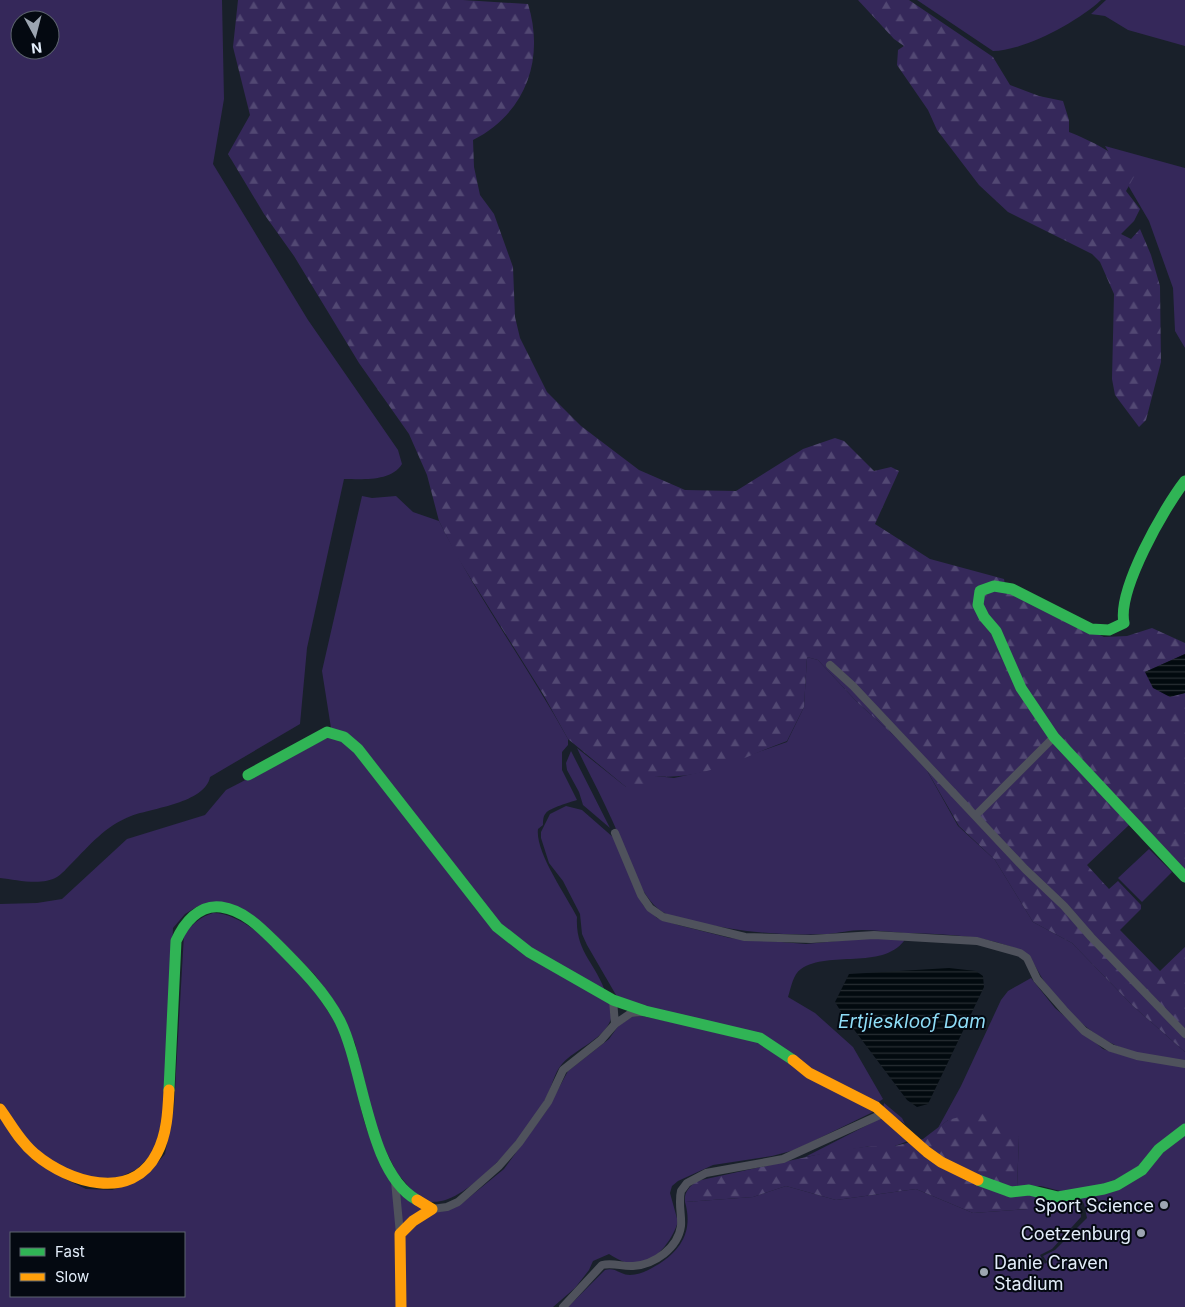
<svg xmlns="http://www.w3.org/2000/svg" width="1185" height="1307" viewBox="0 0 1185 1307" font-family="Inter,sans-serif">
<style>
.grass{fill:#35285a;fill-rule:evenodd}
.forest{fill:url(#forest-firs)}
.water{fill:url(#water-rules)}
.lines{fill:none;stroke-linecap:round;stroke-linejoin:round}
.street{stroke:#4f525c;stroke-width:8}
.fast{stroke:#30b455;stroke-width:11}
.slow{stroke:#ff9f0a;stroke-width:11}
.poi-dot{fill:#9ca5b1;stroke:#040911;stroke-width:2}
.labels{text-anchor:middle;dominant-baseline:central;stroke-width:4;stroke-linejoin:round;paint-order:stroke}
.poi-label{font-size:18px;fill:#e3edfa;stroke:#040911;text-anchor:end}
.water-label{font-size:19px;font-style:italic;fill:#8fddf7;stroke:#040911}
</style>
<defs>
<pattern id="forest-firs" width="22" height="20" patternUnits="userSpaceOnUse" patternTransform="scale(1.25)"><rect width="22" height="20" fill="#35285a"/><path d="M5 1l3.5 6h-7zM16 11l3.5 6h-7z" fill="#524873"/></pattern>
<pattern id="water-rules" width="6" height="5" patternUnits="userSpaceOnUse" patternTransform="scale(1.25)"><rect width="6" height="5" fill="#020a0f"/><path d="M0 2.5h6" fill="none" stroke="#272e33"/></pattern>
</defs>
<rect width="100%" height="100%" fill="#19202a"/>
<!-- grass -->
<path class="grass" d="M0,0H222L224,99L213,164L308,320L398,450L402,464C391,482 362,479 344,479L307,648L300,724L210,777C205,803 152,808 131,816C105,826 90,845 71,864C67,868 62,874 57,877C42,886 17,880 0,878ZM20,20H50V50H20Z
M917,0H1101C1079,21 1024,51 993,51Z
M1106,0H1185V46L1128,30L1105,16L1091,14Z
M1105,146L1185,168V348L1175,331L1173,288L1149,221Z
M362,496L372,498L396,496L413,512L439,521C477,597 527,665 568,739V745L562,752V770L577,800C570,802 550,808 546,813C543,816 543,821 543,825L538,829C535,852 566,895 577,917C575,952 596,963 606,994L531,948L500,925L357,742L331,728L322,671Z
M807,657L818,660L857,702L921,760L958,826L995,860L1033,922L1072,943L1133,1006L1185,1052V1060C1121,1057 1085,1036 1047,985C1033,966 1034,954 1009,946C974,934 940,934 904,933C890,932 876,930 862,930C850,930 839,933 828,934C782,936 740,932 695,922C681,919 664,916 654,905C633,882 625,847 612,820C601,795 588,772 577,748L626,787L656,776L674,778L701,772L787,742L804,707Z
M331,736L349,744L495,929L609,1002C623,1033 577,1046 562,1064C554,1073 552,1087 546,1098C529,1130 482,1186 448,1199C441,1202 433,1202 426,1202L417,1196L397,1173L378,1135L355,1043L336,1004L315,975L274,934L251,916L198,906L185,914L173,928L164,1112L154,1152L137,1169L118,1178L94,1180L66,1170L33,1147L0,1102V904L37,903L62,899L127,839L205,815L226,790Z
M571,751L610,828L583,805L579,792L567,770L566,763Z
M566,806L582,810L614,838L643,905L657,918L678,925L730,938L806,944L867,938L903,939L904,941C881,970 830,950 801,969C793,974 791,988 788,997L815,1013L853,1047L883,1099L877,1103L808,1067L788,1051L629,1002L616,995L587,945L582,934L580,914L563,881L549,863L541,838V832L550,814Z
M1149,849L1172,872L1142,902L1118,878Z
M213,913C260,912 336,1010 349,1052C356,1077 358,1104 367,1130C374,1148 388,1166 392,1185C401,1224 397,1268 397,1307H0V1114L65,1179L86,1189L112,1190L133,1183L152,1169L165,1154L174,1108L184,934C193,924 200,917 213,913ZM11,1233H184V1296H11Z
M1031,978L1055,1008L1103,1049L1119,1054L1185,1066V1125L1144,1163L1109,1184L1064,1192L1041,1186L1017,1187L1019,1137L948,1120L938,1128L961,1086L1001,1000L1008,991Z
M642,1016L753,1039L873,1112L795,1150L772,1156L713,1165L678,1181L672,1186L670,1193L678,1222C671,1243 652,1268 627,1263C621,1261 614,1257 609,1254L593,1261L589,1270L575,1288L553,1307H404L403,1239L407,1231L435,1212L449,1210L461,1204L504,1169L547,1110L568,1071L609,1039L619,1025L632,1017Z
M884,1103L902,1118L905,1124L883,1109Z
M881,1118L908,1141L895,1146H871L805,1157Z
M1185,1134V1307H568L605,1270C616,1267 620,1275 630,1275C641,1275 650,1269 659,1264C682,1249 693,1230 685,1202L753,1197L786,1186L836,1200L916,1189L973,1213L1028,1209L1029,1195L1068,1201L1074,1200L1081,1211V1217L1052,1249L1040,1255L1045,1264L1047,1262L1043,1256L1055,1250L1087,1218L1084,1204L1080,1197L1090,1195L1154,1160Z
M399,1187L426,1210L402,1227Z"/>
<!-- forest -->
<path class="forest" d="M238,0H463L528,4C545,59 526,113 473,140L474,167L480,195L494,214L513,267L515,317L520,338L547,392L581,426L639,470L685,490L736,491L803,449L835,438L844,441L874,471L891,467L899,471L875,524L930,559L1004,579L1006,590L1104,637L1127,636L1152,628L1185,643V654L1145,672L1180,694L1185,693V883L1129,825L1087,865L1109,889L1118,881L1141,905V909L1120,930L1160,971L1185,947V1052L1133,1006L1072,943L1033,922L995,860L959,826L921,760L857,702L818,660L807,657L804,707L787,741C746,756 701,781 656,776L649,789L637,793L626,787L568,739L543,694L456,555L439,521L427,475L409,434L359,363L294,256L264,214L228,154L250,115L233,47Z
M858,0H909L993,57L1010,85L1039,96L1063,101L1069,120V132C1089,140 1124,156 1135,175L1126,191L1140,209L1134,221L1121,234L1131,239L1140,229L1151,255L1160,286L1161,362L1146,420L1139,427L1115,395L1112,379L1114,294L1100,262L1092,254L1008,212L979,185L937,130L928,110L897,65L898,50L904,46L894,39Z
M985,1110L1002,1119L1019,1137L1017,1187L1029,1195L1035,1204L1028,1209L973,1213L916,1189L836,1200L786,1186L753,1197L685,1202C684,1192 689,1187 697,1181L834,1151L871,1146H895L923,1139L948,1120Z"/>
<!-- water -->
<path class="water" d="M1185,654V693L1170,697L1153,688L1145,672Z
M949,968L976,971L983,976L984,987L928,1104L917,1107L907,1100L843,1015L835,1002L849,974Z"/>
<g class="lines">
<!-- street -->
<path class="street" d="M830,665L853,686L1025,869L1064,906L1091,937L1185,1034
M976,815L1054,737
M615,833L641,895L650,908L663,917L745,937L811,939L874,935L977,941L1020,953L1027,958L1037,979L1064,1010L1084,1031L1111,1048L1137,1056L1185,1064
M613,1000L615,1024L631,1013L642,1012
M395,1181L400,1234
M432,1209L447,1207L458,1202L499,1166L519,1143L548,1102L563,1070L601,1040L615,1024
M563,1307L602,1265C613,1262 623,1267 633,1266C654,1265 678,1248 681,1226C682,1215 678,1203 681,1191L687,1183L706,1173L783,1159L882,1114"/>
<!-- fast -->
<path class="fast" d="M1185,481C1164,508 1117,590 1124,623L1109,630L1091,629L1012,589L994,586L980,591L978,605L984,617L996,631L1021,688L1054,737L1185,877
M248,775L327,732L344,737L358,749L497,927L529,952L613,1000L645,1011L760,1038L793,1060
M169,1090L176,941C184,923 199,904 221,907C244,910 262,929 277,944C301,968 325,992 340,1021C364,1069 368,1173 417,1200
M978,1180L1011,1192L1029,1190L1058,1197L1104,1189L1117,1185L1142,1170L1159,1149L1185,1129"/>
<!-- slow -->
<path class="slow" d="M793,1060L809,1073L876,1107L927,1152L941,1162L978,1180
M0,1109C11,1124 20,1142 35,1154C68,1182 132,1203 157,1153C167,1134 168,1111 169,1090
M401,1307L400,1234L413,1221L432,1209L417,1200"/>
</g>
<!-- markers -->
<g class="poi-dot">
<circle cx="1164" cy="1205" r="5"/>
<circle cx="1141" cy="1233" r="5"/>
<circle cx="984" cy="1272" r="5"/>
</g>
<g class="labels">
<!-- poi labels -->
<g class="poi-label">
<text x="1154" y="1205">Sport Science</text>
<text x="1131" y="1233">Coetzenburg</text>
<text x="994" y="1262" text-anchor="start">Danie Craven<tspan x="994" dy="21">Stadium</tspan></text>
</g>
<!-- water labels -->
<g class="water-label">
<text x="912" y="1021">Ertjieskloof Dam</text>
</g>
</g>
<!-- legend -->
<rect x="10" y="1232" width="175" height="65" fill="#040911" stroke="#5d646e"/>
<rect x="20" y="1248" width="25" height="8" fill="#30b455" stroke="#5d646e"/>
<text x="55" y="1257" font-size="15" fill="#e3edfa">Fast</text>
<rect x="20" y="1273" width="25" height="8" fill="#ff9f0a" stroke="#5d646e"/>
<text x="55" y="1282" font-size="15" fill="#e3edfa">Slow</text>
<!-- north arrow -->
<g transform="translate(35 35) rotate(173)"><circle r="24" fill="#040911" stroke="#5d646e"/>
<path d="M0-4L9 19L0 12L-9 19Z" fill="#9ca5b1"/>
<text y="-8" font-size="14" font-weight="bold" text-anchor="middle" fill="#e3edfa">N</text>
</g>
</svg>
